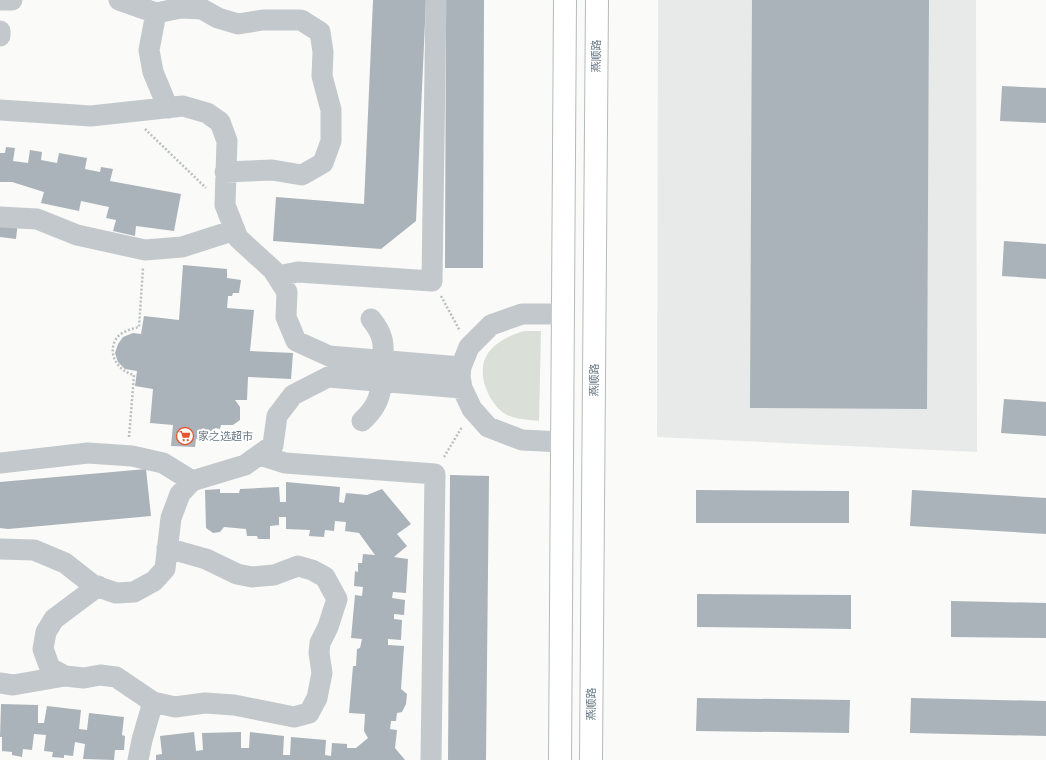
<svg xmlns="http://www.w3.org/2000/svg" width="1046" height="760" viewBox="0 0 1046 760" font-family="Raleway,'Noto Sans SC',sans-serif">
<style>
.built{fill:#e8e9e9}
.green{fill:#dadfd7}
.building{fill:#aab3b9}
.lines{fill:none;stroke-linecap:round;stroke-linejoin:round}
.major-casing{stroke:#b5babe;stroke-width:24}
.path{stroke:#bbbfc2;stroke-width:2.5;stroke-dasharray:2 2;stroke-linecap:butt}
.minor{stroke:#c3c8cc;stroke-width:21}
.major{stroke:#fff;stroke-width:22}
.labels{text-anchor:middle;dominant-baseline:central;stroke-width:4;stroke-linejoin:round;paint-order:stroke}
.street-label{font-size:11px;fill:#657683;stroke:#fff}
.poi-label{font-size:11px;fill:#657683;stroke:#fff;text-anchor:start}
</style>
<rect width="100%" height="100%" fill="#fafaf8"/>
<!-- built -->
<path class="built" d="M658,0H976L977,452L657,437Z"/>
<!-- green -->
<path class="green" d="M524,331H541L539,421C527,420 510,419 501,411C486,397 476,371 488,353C497,341 511,335 524,331Z"/>
<!-- building -->
<path class="building" d="M373,0H426L416,221L381,249L273,241L276,197L364,204Z
M446,0H484L483,268H445Z
M752,0H929L927,409L750,408Z
M1002,86L1046,88V123L1000,121Z
M6,147L15,148L13,161L28,163L30,150L42,152L41,160L57,163L59,153L87,158L85,169L100,172L101,167L113,169L110,181L181,194L174,231L136,226L135,236L113,231L116,220L106,218L109,207L81,201L79,211L41,203L44,192L12,182H0V153H5Z
M18,222L16,239L0,237V226Z
M1004,241L1046,244V279L1002,276Z
M183,265L227,269V278L241,280L239,293H233L232,296H228L227,308L254,310L250,351L293,353L291,379L248,377L247,400H235L240,407V420L233,425H221L220,429L215,428L214,440L196,439L195,447L171,446L173,425L150,423L153,389L135,386L137,371L125,369L118,362L115,353L118,344L123,337L133,333L141,334L144,316L179,320Z
M1004,399L1046,402V436L1001,433Z
M146,469L151,516L8,529L0,528V482Z
M450,475L489,476L486,760H448Z
M286,482L340,487L339,502L344,503L346,493L367,495L382,489L411,524L397,534L407,546L394,557L408,559L406,593L393,592L392,598L405,600L404,615L394,614V619L402,620L401,640L388,639V645L404,646L401,689L407,694L406,704L402,712L397,713L396,721H391L390,729L397,730L395,748L405,760H156V755L162,754L160,736L194,732L196,751L203,750L202,733L241,732V748H249L250,732L284,736L283,755H290L291,737L326,740L325,755L331,756L332,743L347,744V748H356L368,738L364,731L365,714L349,713L353,666H356L357,649L360,648L362,639L351,638L355,595L362,596L363,587L354,586L355,571L358,572V563H362L363,554L375,555L359,533L345,531L346,522L335,521L334,531L325,530L324,537L309,536L310,530L286,529V517H279V525L270,526V539H258L257,536H247L246,529L224,527L220,532L213,533L206,528L205,490L220,489V493H239L240,489L279,487L280,502H286Z
M696,490L849,491V523H696Z
M912,490L1046,498V534L910,526Z
M697,594L851,595V629L697,627Z
M951,601L1046,603V638L951,637Z
M697,698L850,700L849,733L696,731Z
M911,698L1046,701V736L910,733Z
M1,704L38,705V723H44L47,706L81,710L79,729L87,730L89,713L124,717L122,735L125,736L124,750H115L114,760L83,759L85,744L75,742L73,756L64,755V758L52,757L53,752L44,751L46,735L34,734L32,750L23,749L22,757L12,755V752L2,751V737H0Z"/>
<g class="lines">
<!-- major casing -->
<g class="major-casing">
<path id="major" d="M560,760L565,0
M591,760L597,0"/>
</g>
<!-- path -->
<path class="path" d="M145,129L206,188
M441,296L460,331
M129,437L134,375C118,371 107,354 116,339C120,332 131,329 139,327L143,268
M444,457L462,427"/>
<!-- minor -->
<path class="minor" d="M0,0H12
M119,0L156,13L181,8L202,9L218,18L238,24L263,20H301L320,32L323,52L322,76L331,110V141L323,163L302,175L272,170L225,172
M156,13L149,50L153,72L168,108
M0,31V36
M0,110L91,116L183,106L207,113L220,122L227,141L225,205L238,238L273,270L287,292L286,317L296,341L329,356L461,367
M0,217L37,219L77,235L145,250L182,247L235,230
M277,276L298,272L432,281L436,0
M371,319C383,334 384,342 383,360
M362,421C375,409 380,399 382,381
M562,442L522,440L488,427L472,409L462,388L460,376L461,367L469,347L491,325L522,314H563
M260,455L285,463L435,474L431,760
M0,463L88,453L132,456L163,463L192,481
M0,549L34,550L65,563L93,585L116,593L134,592L154,581L165,569L171,518L180,494L192,481L245,465L273,445L277,416L293,395L328,377L462,388
M98,586L54,619L46,632L43,649L50,668L65,676L84,678L100,675L116,677L153,702L175,707L205,703L234,705L294,717L309,713L317,698L322,673L319,653L320,643L328,627L337,599L325,577L312,570L298,566L274,575L252,577L237,574L206,559L167,548
M0,683L13,685L65,676
M138,760L142,740L153,702"/>
<!-- major -->
<use href="#major" class="major"/>
</g>
<!-- icons -->
<defs>
<g id="supermarket-ring" transform="scale(0.9)"><circle r="9.5" fill="#fff" stroke="#e4572e" stroke-width="1.5"/><path d="M-6-5.5h2.5l.6 2H6L4.5 2H-2.5L-4.4-4H-6ZM-1.5 3.2a1.3 1.3 0 1 0 .1 0ZM3 3.2a1.3 1.3 0 1 0 .1 0Z" fill="#e4572e"/></g>
</defs>
<g fill-rule="evenodd">
<use href="#supermarket-ring" x="185" y="436"/>
</g>
<g class="labels">
<!-- street labels -->
<g class="street-label">
<text transform="translate(596 56) rotate(-90)">燕顺路</text>
<text transform="translate(594 380) rotate(-90)">燕顺路</text>
<text transform="translate(591 704) rotate(-90)">燕顺路</text>
</g>
<!-- poi labels -->
<g class="poi-label">
<text x="198" y="436">家之选超市</text>
</g>
</g>
</svg>
